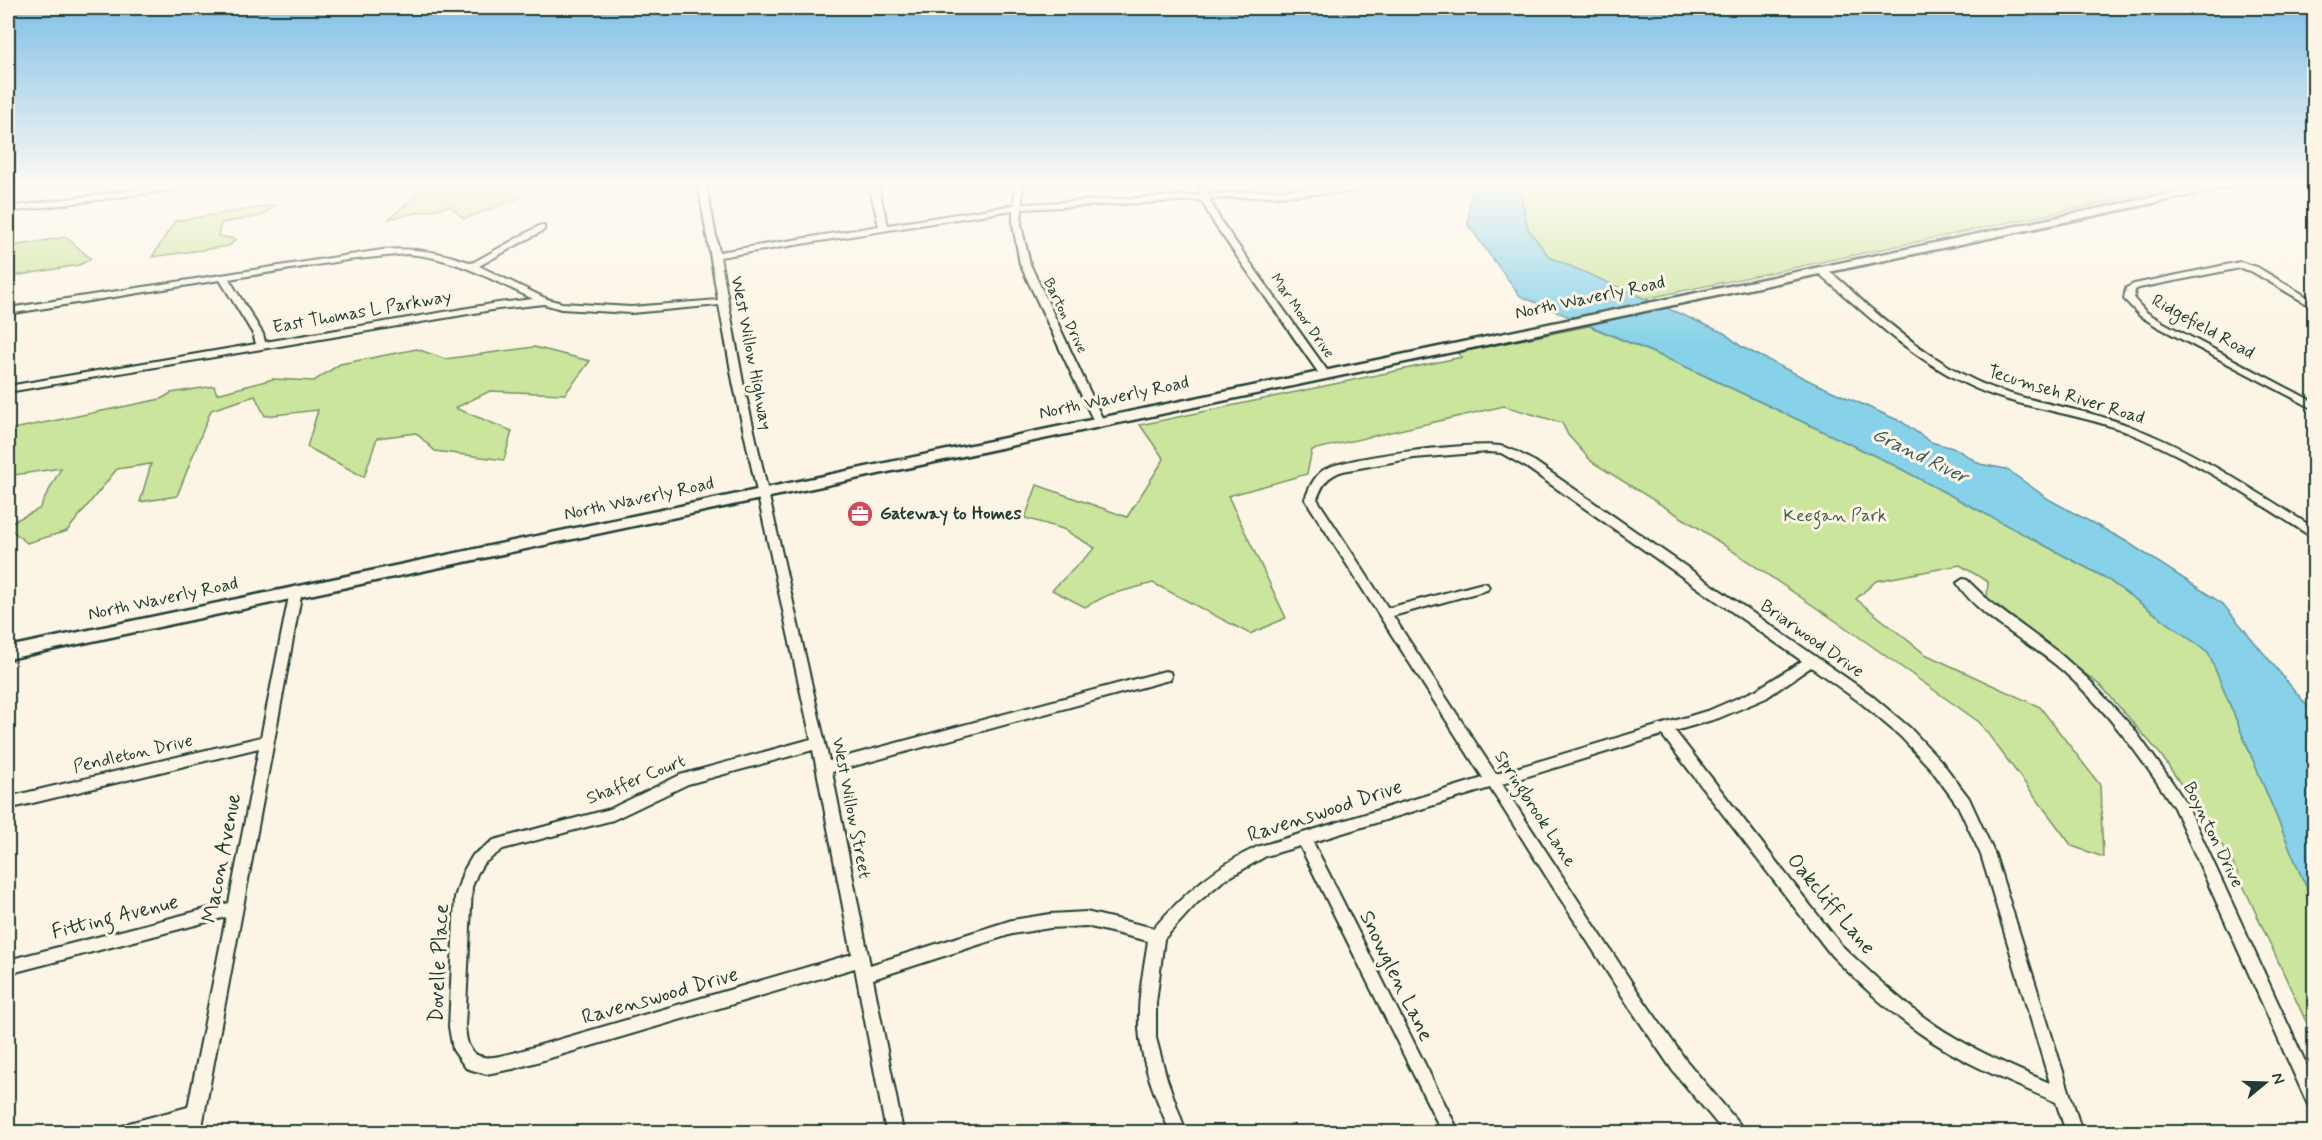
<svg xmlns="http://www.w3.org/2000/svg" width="2322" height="1140" viewBox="0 0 2322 1140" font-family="Mynerve,sans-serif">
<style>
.green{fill:#cbe59c;stroke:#759168;stroke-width:1.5}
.water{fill:#88d2e9;stroke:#5e96a1;stroke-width:1.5}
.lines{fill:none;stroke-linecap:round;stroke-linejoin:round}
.minor-casing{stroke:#1f3d34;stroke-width:4}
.major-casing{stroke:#1f3d34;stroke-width:5}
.minor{fill:#fcf5e5;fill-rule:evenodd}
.major{fill:#fcf5e5;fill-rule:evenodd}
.labels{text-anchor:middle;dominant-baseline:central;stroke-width:6;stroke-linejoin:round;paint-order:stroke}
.far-street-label{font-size:15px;fill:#1f3d34;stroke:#fcf5e5}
.street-label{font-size:18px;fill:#1f3d34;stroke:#fcf5e5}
.poi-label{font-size:18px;font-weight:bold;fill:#1f3d34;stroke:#fcf5e5;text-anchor:start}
.park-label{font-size:18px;fill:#415f49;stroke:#fcf5e5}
.water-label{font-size:20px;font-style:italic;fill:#345b58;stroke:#fcf5e5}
.near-street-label{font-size:21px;fill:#1f3d34;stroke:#fcf5e5}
</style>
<rect width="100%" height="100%" fill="#fcf5e5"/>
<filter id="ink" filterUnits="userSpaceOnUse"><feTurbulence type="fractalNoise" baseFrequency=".0167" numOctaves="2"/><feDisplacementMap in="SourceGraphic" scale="12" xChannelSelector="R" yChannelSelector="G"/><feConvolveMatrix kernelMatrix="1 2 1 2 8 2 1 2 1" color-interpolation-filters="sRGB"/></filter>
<g filter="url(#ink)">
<!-- green -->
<path class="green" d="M429,184H513L522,197L464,219L450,206L389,219Z
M1522,184H2193L1644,299L1549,257L1528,229L1520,194Z
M276,205L261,216L221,223L218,236L236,239L229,246L152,257L175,221Z
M66,237L91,259L79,265L8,277V247Z
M1589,326L1682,365L1886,461L2104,577L2208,652L2303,880L2314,903V1039L2230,857L2161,755L2102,687L1987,597L1988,582L1960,565L1876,581L1856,599L1925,654L2040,707L2100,785L2103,857L2072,846L1979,722L1852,632L1697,527L1592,462L1568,435L1562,423L1504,406L1312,450L1307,474L1228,496L1286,618L1250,634L1153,583L1108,595L1085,607L1052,590L1095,548L1063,529L1025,518L1037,485L1127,517L1164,459L1140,425L1462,357L1457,353Z
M534,347L590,361L565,394L490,391L455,408L512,431L504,460L435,451L416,433L377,438L364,477L307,447L318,410L265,416L255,396L211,410L177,496L140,502L151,464L117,469L67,531L27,543L8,527V524L39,509L61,468L8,476V430L161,399L171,393L214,386L217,394L273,379L314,381L340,364L417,349L445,359Z"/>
<!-- water -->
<path class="water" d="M1471,184H1522L1520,194L1528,229L1549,257L1724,333L1742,347L1814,383L1902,422L1931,442L1956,449L1980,464L2006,469L2050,500L2124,540L2223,604L2314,714V902L2303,880L2208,652L2104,577L1886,461L1682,365L1520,296L1468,225Z"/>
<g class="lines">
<!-- minor casing -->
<g class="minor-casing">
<path id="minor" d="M177,184H196L192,187L8,212V207Z
M698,184H706L719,252L879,226L869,184H877L888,225L1014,205L1015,184H1023L1022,204L1200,195L1199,184H1207L1208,194L1353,186L1357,189L1353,192L1209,199L1222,223L1329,373L1324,376L1320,375L1215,225L1201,200L1022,209L1021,225L1030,264L1104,422L1099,425L1094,422L1020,264L1013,225V210L720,257L743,382L829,761L1165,671L1170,672L1171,676L1170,680L1165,681L832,772L870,965L1012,920L1050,914L1086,912L1154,928C1183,894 1216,866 1257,847L1483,778L1305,499C1309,489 1313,478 1322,471C1343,456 1472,442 1500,446C1513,448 1523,456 1534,461L1871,695L1910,728L1941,761L1969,798L1995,855L2082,1132H2066L2056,1102C2010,1082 1962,1063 1921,1034C1888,1011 1859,983 1831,955L1662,735L1502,784L1640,995L1685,1059L1741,1126L1743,1132H1724L1673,1071L1628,1005L1490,788L1313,842L1459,1132H1442L1300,846L1266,856L1223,881L1197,903L1164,939L1156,1003V1038L1167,1079L1186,1132H1170C1158,1102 1144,1071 1140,1039C1136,1007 1143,973 1148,941L1086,926L1050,928L1012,934L873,979L903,1132H886L855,968L513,1069L486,1074L472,1070L466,1068L453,1050L449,1027L455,897L463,872L473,855L494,840L610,809L680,775L811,739L733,382L719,305L631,313L561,309L544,304L498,309L8,392V386L256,344L253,334L220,280L8,314V308L382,250C413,247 442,252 472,263L541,225L544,226V230L479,266L547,299L562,303L631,307L718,300ZM407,254C454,257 492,280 533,299L498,303L265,342L263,334L229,279L347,260ZM1488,452L1501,453L1526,467L1802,661L1756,690L1710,710L1496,774L1393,616L1487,590L1489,587L1487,584L1483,583L1388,608L1317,499C1323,484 1327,476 1343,471L1414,458ZM1811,667L1861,703L1900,736L1931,769L1958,806L1981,855L2050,1083C2010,1066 1968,1048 1932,1023C1899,1000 1870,972 1841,945L1675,731L1719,718L1766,698ZM813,750L852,954L513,1053C498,1056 477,1064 469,1046C466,1041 466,1033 465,1027L472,887L477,874L483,864L503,849L613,820L688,784Z
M2290,184H2300L2314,191V196Z
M2309,184H2314V186H2310Z
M2240,262L2257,267L2314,301V308L2251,271L2240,268L2139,288L2135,290L2134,299L2146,312L2164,323L2314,402V409L2158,327L2140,316L2124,299L2126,288L2134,284Z
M1820,267C1836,273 1856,296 1869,307C1902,334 1936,362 1974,380C2022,403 2077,406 2127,425C2194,450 2254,490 2314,528V537L2310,536C2249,496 2187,455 2119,429C2069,411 2014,408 1966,384C1910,357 1864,312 1817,272V268Z
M1963,579L1967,580L1991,603L2059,653L2088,679L2133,728L2172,782L2187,805L2314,1081V1107L2308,1105L2174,808C2142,758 2107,710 2062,670C2030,642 1980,619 1957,583Z
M296,587L302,591L201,1132H184L185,1125L158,1132H121L123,1126L129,1123L188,1107L226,917L8,974V960L229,903L259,748L8,809V797L261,737L290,591Z"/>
</g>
<!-- major casing -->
<g class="major-casing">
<path id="major" d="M2216,184H2234L2229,187L8,659V647Z"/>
</g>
<!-- minor -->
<use href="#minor" class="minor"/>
<!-- major -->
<use href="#major" class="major"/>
</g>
</g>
<!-- sky -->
<linearGradient id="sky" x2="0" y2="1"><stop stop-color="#81c0e8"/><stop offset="0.54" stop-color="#fefaf3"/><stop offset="1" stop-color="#fefaf3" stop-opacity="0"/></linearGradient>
<rect width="2322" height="343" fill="url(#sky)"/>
<!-- icons -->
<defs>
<g id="office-disc" transform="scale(1.35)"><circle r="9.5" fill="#d1495b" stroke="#fcf5e5"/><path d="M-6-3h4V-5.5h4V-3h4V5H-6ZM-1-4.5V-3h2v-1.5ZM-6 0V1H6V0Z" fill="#fff"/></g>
</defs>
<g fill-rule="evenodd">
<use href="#office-disc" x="860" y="514"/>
</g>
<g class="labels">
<!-- far-street labels -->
<g class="far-street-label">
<text transform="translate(1065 316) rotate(64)">Barton Drive</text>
<text transform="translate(1302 316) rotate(55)">Mar Moor Drive</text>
</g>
<!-- street labels -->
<g class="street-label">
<text transform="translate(1590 298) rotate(-12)">North Waverly Road</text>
<text transform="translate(362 312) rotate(-10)">East Thomas L Parkway</text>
<text transform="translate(2203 327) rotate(29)">Ridgefield Road</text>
<text transform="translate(751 353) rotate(79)">West Willow Highway</text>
<text transform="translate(2066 395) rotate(17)">Tecumseh River Road</text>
<text transform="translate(1114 398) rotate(-12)">North Waverly Road</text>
<text transform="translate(639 499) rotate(-12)">North Waverly Road</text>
<text transform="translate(163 599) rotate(-12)">North Waverly Road</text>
<text transform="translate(1812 639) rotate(35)">Briarwood Drive</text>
<text transform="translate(133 754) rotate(-13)">Pendleton Drive</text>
<text transform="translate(636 780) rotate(-22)">Shaffer Court</text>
<text transform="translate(851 808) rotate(79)">West Willow Street</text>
<text transform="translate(1535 809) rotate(57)">Springbrook Lane</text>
<text transform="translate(2213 835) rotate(64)">Boynton Drive</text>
</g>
<!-- poi labels -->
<g class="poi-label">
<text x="880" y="514">Gateway to Homes</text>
</g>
<!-- park labels -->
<g class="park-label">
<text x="1835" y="516">Keegan Park</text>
</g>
<!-- water labels -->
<g class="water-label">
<text transform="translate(1920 456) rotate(26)">Grand River</text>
</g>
<!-- near-street labels -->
<g class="near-street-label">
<text transform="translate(1325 811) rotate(-18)">Ravenswood Drive</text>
<text transform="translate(222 858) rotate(-79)">Macon Avenue</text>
<text transform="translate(1831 904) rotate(50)">Oakcliff Lane</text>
<text transform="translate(115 917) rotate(-14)">Fitting Avenue</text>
<text transform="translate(439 963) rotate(-87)">Dovelle Place</text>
<text transform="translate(1396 976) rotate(64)">Snowglen Lane</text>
<text transform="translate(660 996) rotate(-16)">Ravenswood Drive</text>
</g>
</g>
<!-- margin -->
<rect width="2322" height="1140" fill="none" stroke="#fcf5e5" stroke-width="30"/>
<rect x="15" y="15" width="2292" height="1110" fill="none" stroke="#1f3d34" stroke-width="2" filter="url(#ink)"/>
<!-- north arrow -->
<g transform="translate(2265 1083) rotate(71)" stroke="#fcf5e5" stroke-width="4.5" paint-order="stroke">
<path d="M0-4.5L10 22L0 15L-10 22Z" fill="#1f3d34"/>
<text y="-9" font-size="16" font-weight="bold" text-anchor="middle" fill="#1f3d34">N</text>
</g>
</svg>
